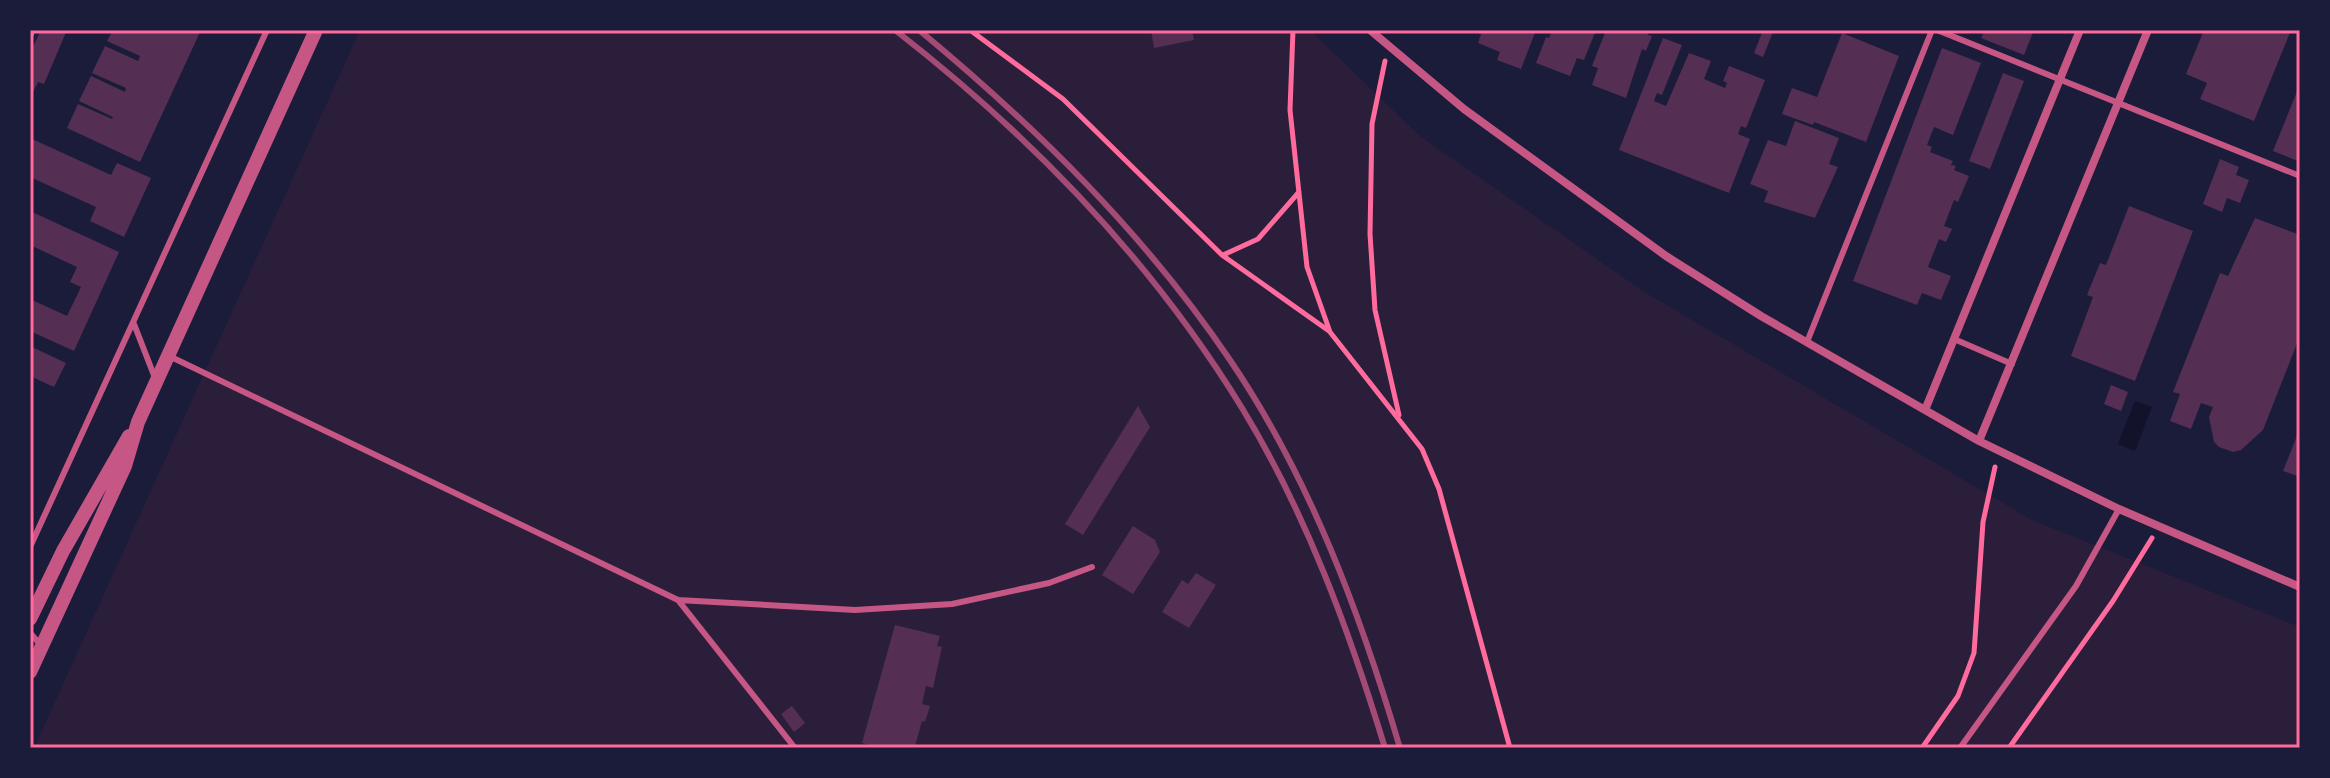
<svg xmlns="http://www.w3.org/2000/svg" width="2330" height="778" viewBox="0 0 2330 778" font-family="'IBM Plex Sans',sans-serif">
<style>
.green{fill:#2a1e3b}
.water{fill:#12122b}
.building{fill:#542f53}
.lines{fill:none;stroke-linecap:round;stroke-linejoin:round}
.path{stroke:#ff6b9d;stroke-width:5}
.service{stroke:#c65784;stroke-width:6}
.minor{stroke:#c65784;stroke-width:8}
.tertiary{stroke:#c65784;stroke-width:14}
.rail{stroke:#a44b75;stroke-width:6}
.neatline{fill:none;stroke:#ff6b9d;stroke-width:3}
</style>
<rect width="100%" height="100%" fill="#1b1b3a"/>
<!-- green -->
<path class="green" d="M360,30H1310L1420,136L1643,291L2032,520L2300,627V748H34Z"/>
<!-- water -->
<path class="water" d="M2135,401L2152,407L2135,451L2118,444Z"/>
<!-- building -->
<path class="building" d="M41,30H67L44,84L38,82L30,98V53Z
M113,30H144L151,33L152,30H201L140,162L67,128L78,104L112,119L113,117L79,101L91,76L125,92L126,88L92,73L105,46L138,61L140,56L107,41Z
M1151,30H1192L1194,40L1154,48Z
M1470,30H1536L1521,69L1497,60L1500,52L1478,43L1481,34Z
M1552,30H1596L1584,60L1577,58L1570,76L1536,63L1546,37L1549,38Z
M1606,30H1649L1648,35L1652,36L1646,51L1642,49L1626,98L1592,85L1598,68L1592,66Z
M1763,30L1773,32L1763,57L1754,53Z
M1985,30H2034L2024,55L1981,38Z
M2204,30H2291L2254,121L2200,99L2207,83L2186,74Z
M1842,33L1899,56L1866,142L1814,122L1813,125L1782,114L1792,88L1817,97Z
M1663,38L1682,45L1662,95L1657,93L1654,101L1666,106L1689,53L1711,61L1704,79L1725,88L1727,83L1723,81L1729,66L1765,80L1746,128L1741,126L1738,134L1750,139L1729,193L1619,150Z
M1942,48L1981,63L1953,135L1934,127L1927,145L1932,147L1930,152L1953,161L1951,165L1956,166L1954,170L1969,176L1958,202L1954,200L1944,226L1952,229L1946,242L1939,239L1928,267L1951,276L1941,300L1922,293L1917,305L1853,281Z
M2003,73L2024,81L1990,169L1969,161Z
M2300,84V162L2273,151Z
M1795,121L1839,138L1829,164L1838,167L1815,218L1764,202L1768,191L1750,184L1768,140L1786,146Z
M30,138L111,175L117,163L151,178L124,237L90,221L96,207L30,177Z
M2220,159L2239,167L2236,175L2249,180L2240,203L2227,198L2222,212L2203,204Z
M2129,206L2193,231L2135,381L2071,356L2093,297L2087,295L2100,263L2106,265Z
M30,211L119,252L74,351L30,331V299L67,316L81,287L70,282L77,267L30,245Z
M2255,218L2300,235V336L2263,430L2241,450L2233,452L2219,447L2214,442L2209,417L2213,407L2201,403L2191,429L2170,421L2180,394L2173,392L2220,273L2228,276Z
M30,346L66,363L54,387L30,376Z
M2111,385L2128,392L2121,411L2104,404Z
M1138,406L1150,427L1083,535L1065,524Z
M2300,428V477L2283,471Z
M1133,526L1155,540L1160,552L1133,594L1102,575Z
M1196,573L1216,585L1189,628L1162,612L1182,580L1188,584Z
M895,625L940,636L937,646L942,647L933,688L926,686L922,704L930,706L925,722L922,721L915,746L912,745L911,748H882L862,743Z
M792,706L805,723L794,732L781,714Z"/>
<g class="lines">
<!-- path -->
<path class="path" d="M970,30L1063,99L1222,255L1329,331
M1293,30L1290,110L1307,267L1330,332L1422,449L1439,489L1510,748
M1385,61L1372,124L1370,234L1375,310L1399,415
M1223,255L1258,239L1299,192
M1922,748L1958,696L1974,653L1983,522L1995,467
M2009,748L2113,601L2152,538"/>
<!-- service -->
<path class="service" d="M1937,30L2300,176
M30,36L33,30
M134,324L155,378
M1954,339L2012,364
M1807,342L1932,30
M169,356L678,600L855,610L952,604L1049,583L1092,567
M30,547L267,30
M678,600L795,748
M30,633L40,644
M1960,748L2076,586L2119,509"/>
<!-- minor -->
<path class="minor" d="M1370,30L1464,109L1666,256L1761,316L1979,441L2119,509L2300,587
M1925,410L2080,30
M1979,441L2148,30"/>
<!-- tertiary -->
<path class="tertiary" d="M30,619L63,551L129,436
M30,672L125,466L138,422L316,30"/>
<!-- rail -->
<path class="rail" d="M895,30C1030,135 1152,261 1242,408C1306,513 1349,630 1385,748
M919,30C1036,127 1144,233 1230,360C1310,478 1360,613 1400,748"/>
</g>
<!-- border -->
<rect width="2330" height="778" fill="none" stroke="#1b1b3a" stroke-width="64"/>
<rect x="32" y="32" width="2266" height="714" class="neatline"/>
</svg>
